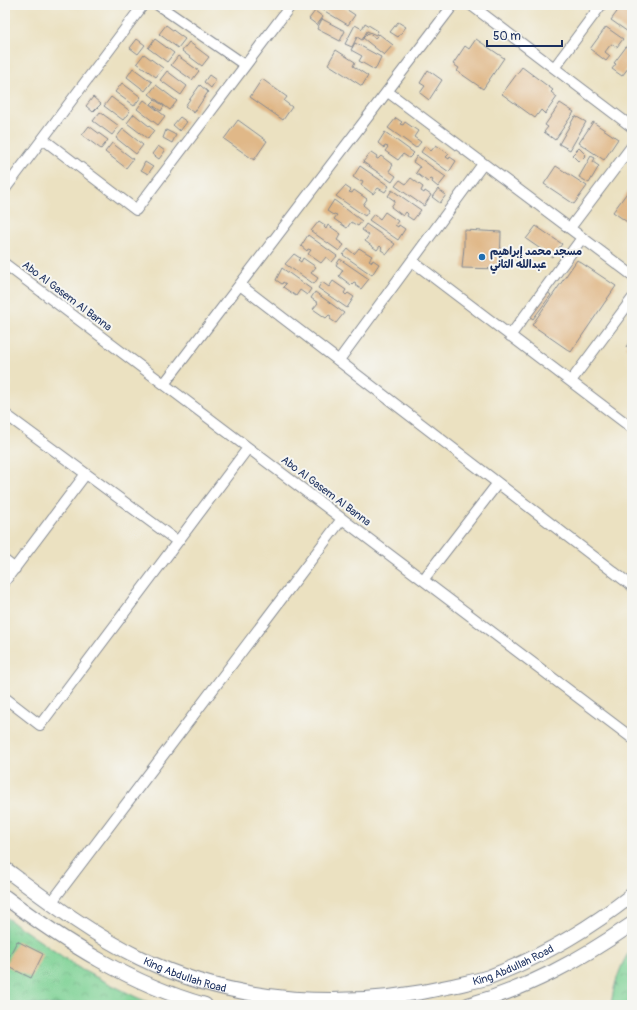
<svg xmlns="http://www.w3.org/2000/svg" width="637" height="1010" viewBox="0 0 637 1010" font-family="Pangolin,'Playpen Sans Arabic',sans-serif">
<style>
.park{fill:url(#park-crowns);stroke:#4d807a}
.building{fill:#e0b888}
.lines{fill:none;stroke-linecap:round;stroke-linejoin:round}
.street-casing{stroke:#838890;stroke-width:12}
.secondary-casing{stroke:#838890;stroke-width:16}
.street{stroke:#fff;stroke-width:10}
.secondary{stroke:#fff;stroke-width:14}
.poi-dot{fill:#1f6fb2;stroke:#f6f6f2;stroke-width:1.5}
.labels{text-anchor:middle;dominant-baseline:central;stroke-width:4;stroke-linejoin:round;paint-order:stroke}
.poi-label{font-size:11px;font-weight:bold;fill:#1b2f5e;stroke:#f6f6f2;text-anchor:start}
.street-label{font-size:11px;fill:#1b2f5e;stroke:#f6f6f2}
</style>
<defs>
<pattern id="park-crowns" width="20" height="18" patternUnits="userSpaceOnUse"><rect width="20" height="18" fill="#7fd295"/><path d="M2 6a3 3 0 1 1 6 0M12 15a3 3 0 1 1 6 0" fill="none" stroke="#67ab7d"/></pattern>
</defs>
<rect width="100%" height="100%" fill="#f6f6f2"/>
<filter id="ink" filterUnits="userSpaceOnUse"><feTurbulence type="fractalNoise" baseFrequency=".025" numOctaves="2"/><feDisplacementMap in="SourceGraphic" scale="8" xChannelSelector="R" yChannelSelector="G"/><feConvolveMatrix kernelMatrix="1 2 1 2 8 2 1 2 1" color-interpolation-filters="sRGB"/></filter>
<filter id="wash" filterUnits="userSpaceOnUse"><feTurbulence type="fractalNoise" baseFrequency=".012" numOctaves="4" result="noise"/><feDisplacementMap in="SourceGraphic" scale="16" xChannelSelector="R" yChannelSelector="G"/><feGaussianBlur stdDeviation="0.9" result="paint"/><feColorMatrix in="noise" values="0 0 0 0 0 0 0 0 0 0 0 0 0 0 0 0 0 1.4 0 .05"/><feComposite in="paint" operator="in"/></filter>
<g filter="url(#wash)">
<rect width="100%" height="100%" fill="#ebe1c1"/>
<!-- park -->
<path class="park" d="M5,917L82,970L136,997L155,1005H5Z
M632,947V1005H611C614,984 620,965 632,947Z"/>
<g id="blocks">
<!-- building -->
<path class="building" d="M320,5H340L355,15L348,25L318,7Z
M622,5H632V17L628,22L632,24V27L628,32L611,20Z
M315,11L323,17L317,25L309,19Z
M322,19L345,31L340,41L317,29Z
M398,22L406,27L398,37L390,32Z
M365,23L378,31L376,35L367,31L362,40L357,37L352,47L345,44L355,25L362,29Z
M166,25L185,39L178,48L159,34Z
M606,27L623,39L617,47L611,44L605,52L610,56L606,61L590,49Z
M368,33L375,38L379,34L393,45L384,55L363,38Z
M137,39L145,45L138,54L130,48Z
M155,39L174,53L167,62L148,48Z
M476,39L504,58L483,89L457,71L459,68L453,64L465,46L469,49Z
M189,42L209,57L202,66L182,51Z
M355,43L381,57L375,70L359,61L362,56L351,50Z
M629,43L632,45V63L622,76L612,69L616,64L614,63Z
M336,50L355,62L353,66L368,76L362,86L328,64Z
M144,54L163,68L156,77L137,63Z
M178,56L199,71L192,80L171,65Z
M522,67L553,90L551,92L557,97L545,114L541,110L535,118L502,94Z
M133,68L152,82L145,91L127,77Z
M428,70L442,80L429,100L420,93L425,86L420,83Z
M167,71L187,86L181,95L160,80Z
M632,73V82L628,79Z
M209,75L216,80L211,88L204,82Z
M262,79L287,97L284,101L292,107L283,120L250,97Z
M122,83L141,97L134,106L115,92Z
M156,85L177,101L170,110L149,94Z
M200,85L208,92L194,113L185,106Z
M93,97L101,104L93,112L86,106Z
M111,97L130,111L123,120L104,106Z
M144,100L165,116L158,125L137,109Z
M155,100L164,106L161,111L151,104Z
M560,103L574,112L555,140L544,132L548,127L545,125Z
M100,112L119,126L112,135L93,121Z
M134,114L154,130L148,139L127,123Z
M575,116L586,122L570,150L559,144Z
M180,117L187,122L180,131L173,125Z
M396,118L402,122L400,124L403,125L405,122L418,131L414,137L421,142L416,148L388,128Z
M238,120L267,141L254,160L224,139Z
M593,122L618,139L604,160L579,143Z
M89,126L108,140L101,149L82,135Z
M123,129L143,145L136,154L116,138Z
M166,130L176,135L172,143L163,138Z
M385,132L414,153L409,158L403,154L398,160L385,151L388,147L385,146L384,148L378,143Z
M112,143L133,159L126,168L105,152Z
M436,145L449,154L446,157L449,159L450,157L456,161L449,172L421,152L425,146L431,151Z
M158,146L165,151L159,159L152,154Z
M579,148L586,155L579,162L572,155Z
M371,152L377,156L376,158L378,159L381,156L393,165L389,171L396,176L392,182L363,162Z
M417,156L446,177L438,187L432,182L433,180L431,179L428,182L416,173L420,167L413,162Z
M591,156L595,158L593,162L599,166L589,183L579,177Z
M145,162L153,167L148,174L141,170Z
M360,166L389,186L385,192L378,188L373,194L361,185L363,181L361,180L359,181L353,177Z
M556,166L587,186L574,204L544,184Z
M411,178L423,187L421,191L424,193L425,191L431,195L424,206L395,186L400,180L406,184Z
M345,186L351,190L349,192L352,193L354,190L367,199L363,205L369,210L365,216L336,196Z
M438,189L446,195L440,203L432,197Z
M392,190L421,210L413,220L407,216L408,214L406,212L403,216L391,207L395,201L388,196Z
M629,190L632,192V210L628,215L632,218V221L630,224L613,212Z
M334,200L362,221L358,226L351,222L347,228L334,219L337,215L334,214L333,215L327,211Z
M385,212L398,221L395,225L398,227L399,225L405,229L398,240L369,220L374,214L380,219Z
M319,221L325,225L324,227L326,229L328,225L341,234L337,240L344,245L339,251L311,231Z
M366,224L395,244L387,254L381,250L382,248L380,246L377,250L365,241L369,235L362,230Z
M536,226L562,244L552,257L526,239Z
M464,230L501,232L500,269L462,268L464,247Z
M308,235L337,256L332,262L326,257L321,263L308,254L311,250L308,249L307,251L301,246Z
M359,248L372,256L369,260L372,262L373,260L379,264L372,275L343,255L348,249L354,254Z
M294,254L300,258L298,260L301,262L303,258L316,267L311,273L318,278L314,284L285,264Z
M340,259L369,279L361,289L355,285L356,283L354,282L351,285L339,276L343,270L336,265Z
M577,260L616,286L571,352L532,325Z
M282,268L311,289L307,295L300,290L296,296L283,287L286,284L283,282L282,284L276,280Z
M333,281L346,290L344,293L346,295L348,293L354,297L347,308L318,288L322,282L329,287Z
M543,289L551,295L533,319L529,316Z
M315,292L344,313L336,323L330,319L331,316L329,315L326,318L313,309L318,303L311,298Z
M632,337V351L626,347Z
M17,941L43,954L31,978L5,965Z"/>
</g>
</g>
<g filter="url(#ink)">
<use href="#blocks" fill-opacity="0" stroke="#838890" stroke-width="1"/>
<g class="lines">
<!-- street casing -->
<g class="street-casing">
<path id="street" d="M158,5L245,65
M471,5L632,127
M554,68L601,5
M388,92L632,275
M43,139L136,210L291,5
M5,189L143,5
M570,228L632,146
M412,261L632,428
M5,264L632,738
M240,285L632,586
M510,336L582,238
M339,360L483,164
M571,381L632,299
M164,384L453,5
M5,414L177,541
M5,561L15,569
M423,580L498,483
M5,581L85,475
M5,698L40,725L248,448
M51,903L342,519"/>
</g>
<!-- secondary casing -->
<g class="secondary-casing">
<g id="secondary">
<path id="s1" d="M5,869C48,901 91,934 140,958C237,1005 348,1010 452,986C464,983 477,981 489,977C539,958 590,928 632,895"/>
<path d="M5,897C66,943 131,984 205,1005"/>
<path d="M468,1005C529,988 580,960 632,924"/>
</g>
</g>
<!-- street -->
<use href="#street" class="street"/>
<!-- secondary -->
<use href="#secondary" class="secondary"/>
</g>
</g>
<!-- markers -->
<circle class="poi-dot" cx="482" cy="257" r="4"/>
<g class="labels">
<!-- poi labels -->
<g class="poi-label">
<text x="490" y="251">مسجد محمد إبراهيم<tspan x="490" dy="13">عبدالله الثاني</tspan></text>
</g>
<!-- street labels -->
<g class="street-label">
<text transform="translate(67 296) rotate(37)">Abo Al Gasem Al Banna</text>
<text transform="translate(326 491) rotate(37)">Abo Al Gasem Al Banna</text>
<text stroke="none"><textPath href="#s1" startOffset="546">King Abdullah Road</textPath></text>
<text stroke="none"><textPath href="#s1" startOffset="210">King Abdullah Road</textPath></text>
</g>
</g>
<!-- margin -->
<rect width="637" height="1010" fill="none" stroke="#f6f6f2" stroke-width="20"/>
<!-- scale -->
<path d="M487 40v6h75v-6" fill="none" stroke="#1b2f5e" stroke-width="2"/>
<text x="493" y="40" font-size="12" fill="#1b2f5e" stroke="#f6f6f2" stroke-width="3" paint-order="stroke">50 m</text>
</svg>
